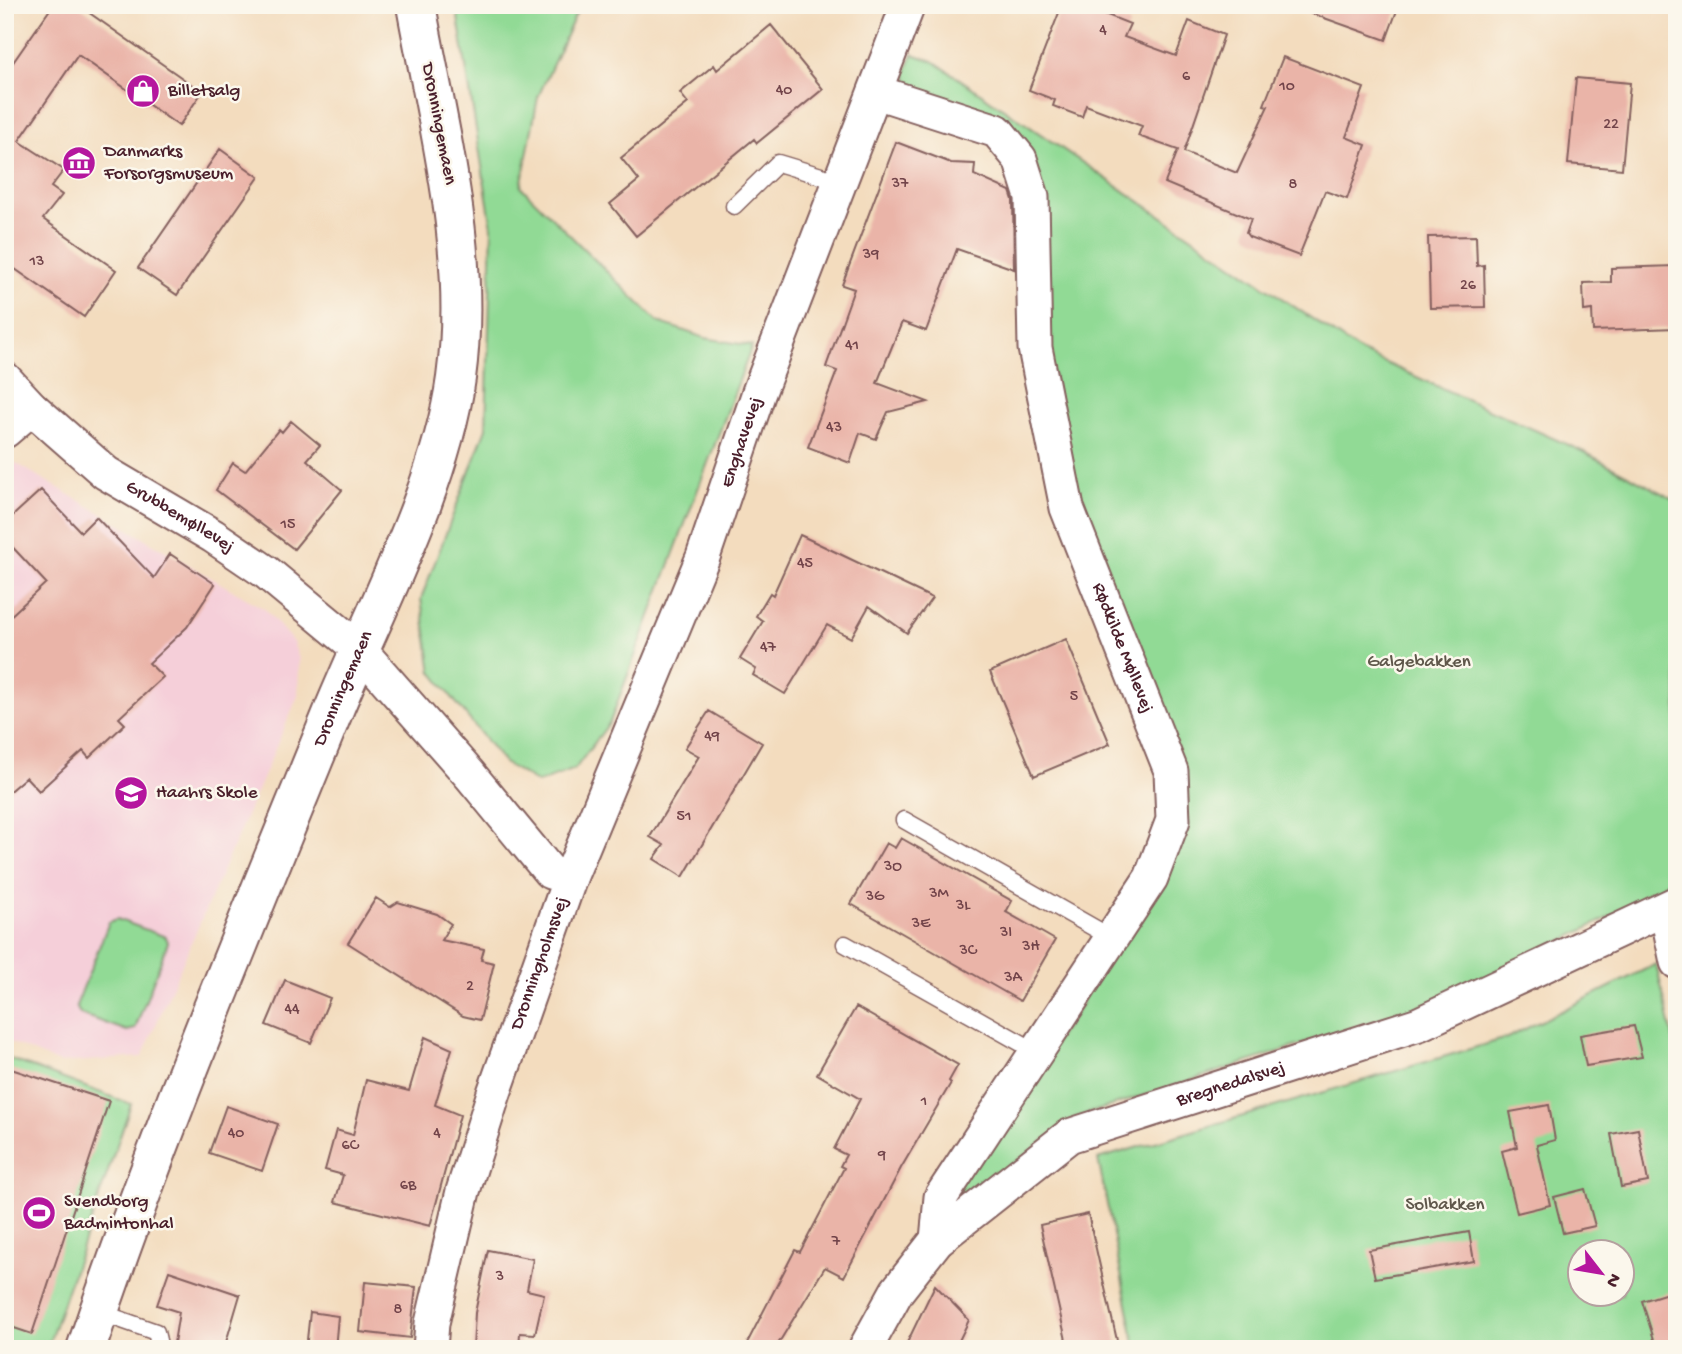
<svg xmlns="http://www.w3.org/2000/svg" width="1682" height="1354" viewBox="0 0 1682 1354" font-family="'Gochi Hand',sans-serif">
<style>
.built{fill:#f5cfd9}
.green{fill:#91da95;stroke:#6e7c60;stroke-width:2;fill-rule:evenodd}
.building{fill:#eab4a8}
.lines{fill:none;stroke-linecap:round;stroke-linejoin:round}
.service-casing{stroke:#85615e;stroke-width:19}
.minor-casing{stroke:#85615e;stroke-width:37}
.tertiary-casing{stroke:#85615e;stroke-width:42}
.service{stroke:#fff;stroke-width:16}
.minor{stroke:#fff;stroke-width:33}
.tertiary{stroke:#fff;stroke-width:38}
.labels{text-anchor:middle;dominant-baseline:central;stroke-width:5;stroke-linejoin:round;paint-order:stroke}
.number-label{font-size:16px;fill:#72444a}
.poi-label{font-size:19px;fill:#4a1f2b;stroke:#fbf7ec;text-anchor:start}
.street-label{font-size:19px;fill:#4a1f2b;stroke:#fbf7ec}
.park-label{font-size:19px;fill:#5f574b;stroke:#fbf7ec}
</style>
<rect width="100%" height="100%" fill="#fbf7ec"/>
<filter id="ink" filterUnits="userSpaceOnUse"><feTurbulence type="fractalNoise" baseFrequency=".0143" numOctaves="2"/><feDisplacementMap in="SourceGraphic" scale="14" xChannelSelector="R" yChannelSelector="G"/><feConvolveMatrix kernelMatrix="1 2 1 2 8 2 1 2 1" color-interpolation-filters="sRGB"/></filter>
<filter id="wash" filterUnits="userSpaceOnUse"><feTurbulence type="fractalNoise" baseFrequency=".00686" numOctaves="4" result="noise"/><feDisplacementMap in="SourceGraphic" scale="28" xChannelSelector="R" yChannelSelector="G"/><feGaussianBlur stdDeviation="1.57" result="paint"/><feColorMatrix in="noise" values="0 0 0 0 0 0 0 0 0 0 0 0 0 0 0 0 0 1.4 0 .05"/><feComposite in="paint" operator="in"/></filter>
<g filter="url(#wash)">
<rect width="100%" height="100%" fill="#f3dcbe"/>
<!-- built -->
<path class="built" d="M14,462L266,610L293,642L299,659L298,696L142,1057L59,1063L5,1040V470Z"/>
<!-- green -->
<path class="green" d="M456,5H580L538,97L521,187L658,322L705,338L752,346L610,722L575,769L538,783L504,763L432,672L421,599L486,428L492,228Z
M913,54L933,61L1361,352L1586,453L1677,501V872L1657,893L1473,986L1415,1008L1074,1118L962,1203L952,1189L1081,1005L1182,769L1157,686L1113,585L1087,546L1044,329L1040,175L914,91L905,74Z
M117,919L166,937L168,942L135,1029L127,1031L80,1014L76,1006L109,922Z
M1656,964L1677,1054V1152L1669,1155L1677,1196V1349H1136L1098,1159L1507,1038ZM1580,1252H1622V1294H1580Z
M5,1057L131,1104L47,1349H5Z"/>
<g id="blocks">
<!-- building -->
<path class="building" d="M53,5H78L202,92L179,126L78,55L19,141L64,170L51,187L62,195L43,219L116,270L84,317L5,262V74Z
M1062,5H1082L1130,24L1124,37L1176,56L1189,21L1224,35L1184,152L1237,173L1268,106L1264,105L1283,57L1364,88L1346,137L1366,145L1347,199L1325,191L1299,256L1249,237L1246,233L1251,219L1165,183L1178,150L1138,136L1142,126L1086,105L1082,117L1053,106L1055,100L1029,90Z
M1300,5H1399L1386,40L1299,9Z
M771,25L823,89L757,143L754,139L636,236L610,204L639,180L621,158L688,103L680,93L714,65L717,70Z
M1576,78L1630,83L1622,169L1568,164Z
M896,142L951,163L975,164L974,175L1010,191L1013,200L1014,269L957,249L926,331L902,322L877,383L928,402L888,412L876,439L860,433L850,463L808,447L837,371L826,367L854,289L842,285Z
M220,149L259,177L177,295L138,268Z
M1476,236L1477,266L1484,265L1485,307L1430,308L1428,237Z
M1677,266L1676,328L1593,331L1592,310L1584,311L1583,283L1611,282V268Z
M291,421L320,445L307,460L342,490L294,549L216,490L233,463L245,471L279,429L282,432Z
M41,490L81,532L96,517L154,578L170,554L215,584L187,627L149,663L163,677L119,718L125,724L89,758L83,751L39,791L26,777L5,795V621L46,583L5,539V523Z
M800,535L932,598L907,633L869,606L851,638L827,625L785,694L753,675L756,669L740,659L763,621L756,616L770,593L773,595Z
M1066,639L1110,744L1034,776L990,672Z
M709,711L762,743L683,877L654,859L664,845L650,837L699,756L685,748Z
M901,838L1012,901L1006,912L1055,940L1020,1001L851,904L886,843L895,848Z
M376,898L390,907L398,902L437,914L451,924L441,940L484,949L481,960L494,963L480,1020L463,1016L348,943Z
M285,980L330,998L311,1043L266,1025Z
M856,1007L958,1065L949,1081L951,1083L901,1168L844,1277L825,1267L775,1349H744L795,1250L800,1252L844,1168L840,1166L846,1155L834,1149L860,1099L817,1074Z
M1634,1026L1642,1057L1586,1066L1580,1035Z
M425,1037L452,1049L435,1105L460,1115L430,1226L335,1202L343,1175L325,1170L336,1130L353,1135L366,1080L409,1091Z
M5,1067L109,1101L32,1334L5,1325Z
M1549,1105L1555,1140L1537,1145L1550,1205L1517,1213L1502,1151L1517,1147L1510,1112Z
M226,1106L278,1124L262,1171L209,1153Z
M1638,1129L1648,1182L1621,1187L1611,1134Z
M1585,1189L1595,1226L1563,1233L1554,1197Z
M1088,1214L1119,1349H1068L1040,1225Z
M1469,1232L1474,1261L1375,1278L1369,1250Z
M488,1250L533,1259L527,1290L544,1294L535,1334L520,1333L519,1349H473L475,1313Z
M169,1271L240,1295L224,1349H173L179,1312L157,1305Z
M365,1282L416,1287L410,1338L360,1332Z
M935,1285L969,1320L955,1349H904Z
M1677,1290V1349H1657L1642,1301Z
M310,1312L338,1316L335,1349H306Z"/>
</g>
</g>
<g filter="url(#ink)">
<use href="#blocks" fill-opacity="0" stroke="#85615e" stroke-width="2"/>
<g class="lines">
<!-- service casing -->
<g class="service-casing">
<path id="service" d="M734,206L778,163L841,182
M904,820L1112,938
M845,944L1037,1052
M99,1312L156,1332L160,1349"/>
</g>
<!-- minor casing -->
<g class="minor-casing">
<g id="minor">
<path id="s1" d="M876,92L997,131L1020,159L1032,197L1035,348L1067,508L1171,771L1173,820L1151,878L941,1197L937,1240"/>
<path id="s2" d="M5,379L32,408L106,473L213,536L266,572L359,649L470,775L550,872L570,878"/>
<path d="M5,431L32,408"/>
<path d="M1666,909L1677,962"/>
<path id="s3" d="M430,1349L432,1323L463,1191L494,1093L570,878L703,557L759,392L908,5"/>
<path id="s4" d="M865,1349L897,1291L937,1240L1069,1136L1419,1024L1677,903"/>
</g>
</g>
<!-- tertiary casing -->
<g class="tertiary-casing">
<g id="tertiary">
<path id="s5" d="M86,1349C159,1133 247,923 333,712C375,610 441,487 456,378C473,253 438,128 416,5"/>
</g>
</g>
<!-- service -->
<use href="#service" class="service"/>
<!-- minor -->
<use href="#minor" class="minor"/>
<!-- tertiary -->
<use href="#tertiary" class="tertiary"/>
</g>
</g>
<!-- icons -->
<defs>
<g id="shop-disc" transform="scale(1.75)"><circle r="9.5" fill="#b5179e" stroke="#fbf7ec"/><path d="M-5-2.5h2.3a2.7 3.5 0 0 1 5.4 0H5L5.5 6h-11ZM-1.5-2.5h3a1.5 2.3 0 0 0-3 0Z" fill="#fff"/></g>
<g id="museum-disc" transform="scale(1.75)"><circle r="9.5" fill="#b5179e" stroke="#fbf7ec"/><path d="M0-6L6-3V-2H-6V-3ZM-5-1h2V3h-2ZM-1-1h2V3h-2ZM3-1h2V3H3ZM-6 4H6V6H-6Z" fill="#fff"/></g>
<g id="school-disc" transform="scale(1.75)"><circle r="9.5" fill="#b5179e" stroke="#fbf7ec"/><path d="M0-5L7-2L0 1L-7-2ZM-4 1L0 2.5L4 1V4Q0 6-4 4Z" fill="#fff"/></g>
<g id="stadium-disc" transform="scale(1.75)"><circle r="9.5" fill="#b5179e" stroke="#fbf7ec"/><path d="M0-5a6.5 5 0 1 0 0 10a6.5 5 0 1 0 0-10ZM-3.5-1.8h7v3.6h-7Z" fill="#fff"/></g>
</defs>
<g fill-rule="evenodd">
<use href="#shop-disc" x="143" y="91"/>
<use href="#museum-disc" x="79" y="163"/>
<use href="#school-disc" x="131" y="793"/>
<use href="#stadium-disc" x="39" y="1213"/>
</g>
<g class="labels">
<!-- number labels -->
<g class="number-label">
<text x="1103" y="31">4</text>
<text x="1186" y="77">6</text>
<text x="1287" y="87">10</text>
<text x="784" y="91">40</text>
<text x="1611" y="125">22</text>
<text x="900" y="184">37</text>
<text x="1293" y="185">8</text>
<text x="871" y="255">39</text>
<text x="37" y="262">13</text>
<text x="1468" y="286">26</text>
<text x="852" y="346">41</text>
<text x="834" y="428">43</text>
<text x="288" y="525">15</text>
<text x="805" y="564">45</text>
<text x="768" y="648">47</text>
<text x="1074" y="697">5</text>
<text x="712" y="737">49</text>
<text x="684" y="817">51</text>
<text x="893" y="867">3O</text>
<text x="939" y="894">3M</text>
<text x="875" y="897">3G</text>
<text x="963" y="906">3L</text>
<text x="921" y="924">3E</text>
<text x="1006" y="933">3I</text>
<text x="1031" y="947">3H</text>
<text x="968" y="951">3C</text>
<text x="1013" y="978">3A</text>
<text x="470" y="987">2</text>
<text x="292" y="1010">44</text>
<text x="924" y="1102">1</text>
<text x="236" y="1134">40</text>
<text x="437" y="1134">4</text>
<text x="350" y="1146">6C</text>
<text x="882" y="1156">9</text>
<text x="408" y="1186">6B</text>
<text x="836" y="1242">7</text>
<text x="500" y="1277">3</text>
<text x="398" y="1310">8</text>
</g>
<!-- poi labels -->
<g class="poi-label">
<text x="168" y="91">Billetsalg</text>
<text x="104" y="152">Danmarks<tspan x="104" dy="22">Forsorgsmuseum</tspan></text>
<text x="156" y="793">Haahrs Skole</text>
<text x="64" y="1202">Svendborg<tspan x="64" dy="22">Badmintonhal</tspan></text>
</g>
<!-- street labels -->
<g class="street-label">
<text transform="translate(438 124) rotate(79)">Dronningemaen</text>
<text stroke="none"><textPath href="#s3" startOffset="961">Enghavevej</textPath></text>
<text stroke="none"><textPath href="#s2" startOffset="224">Grubbemøllevej</textPath></text>
<text stroke="none"><textPath href="#s1" startOffset="668">Rødkilde Møllevej</textPath></text>
<text stroke="none"><textPath href="#s5" startOffset="709">Dronningemaen</textPath></text>
<text stroke="none"><textPath href="#s3" startOffset="402">Dronningholmsvej</textPath></text>
<text stroke="none"><textPath href="#s4" startOffset="469">Bregnedalsvej</textPath></text>
</g>
<!-- park labels -->
<g class="park-label">
<text x="1419" y="662">Galgebakken</text>
<text x="1445" y="1205">Solbakken</text>
</g>
</g>
<!-- margin -->
<rect width="1682" height="1354" fill="none" stroke="#fbf7ec" stroke-width="28"/>
<!-- north arrow -->
<g transform="translate(1601 1273) rotate(121)"><circle r="33" fill="#fbf7ec" stroke="#b4a19f" stroke-width="2"/>
<path d="M0-5L12 26L0 18L-12 26Z" fill="#b5179e"/>
<text y="-10" font-size="19" font-weight="bold" text-anchor="middle" fill="#4a1f2b">N</text>
</g>
</svg>
